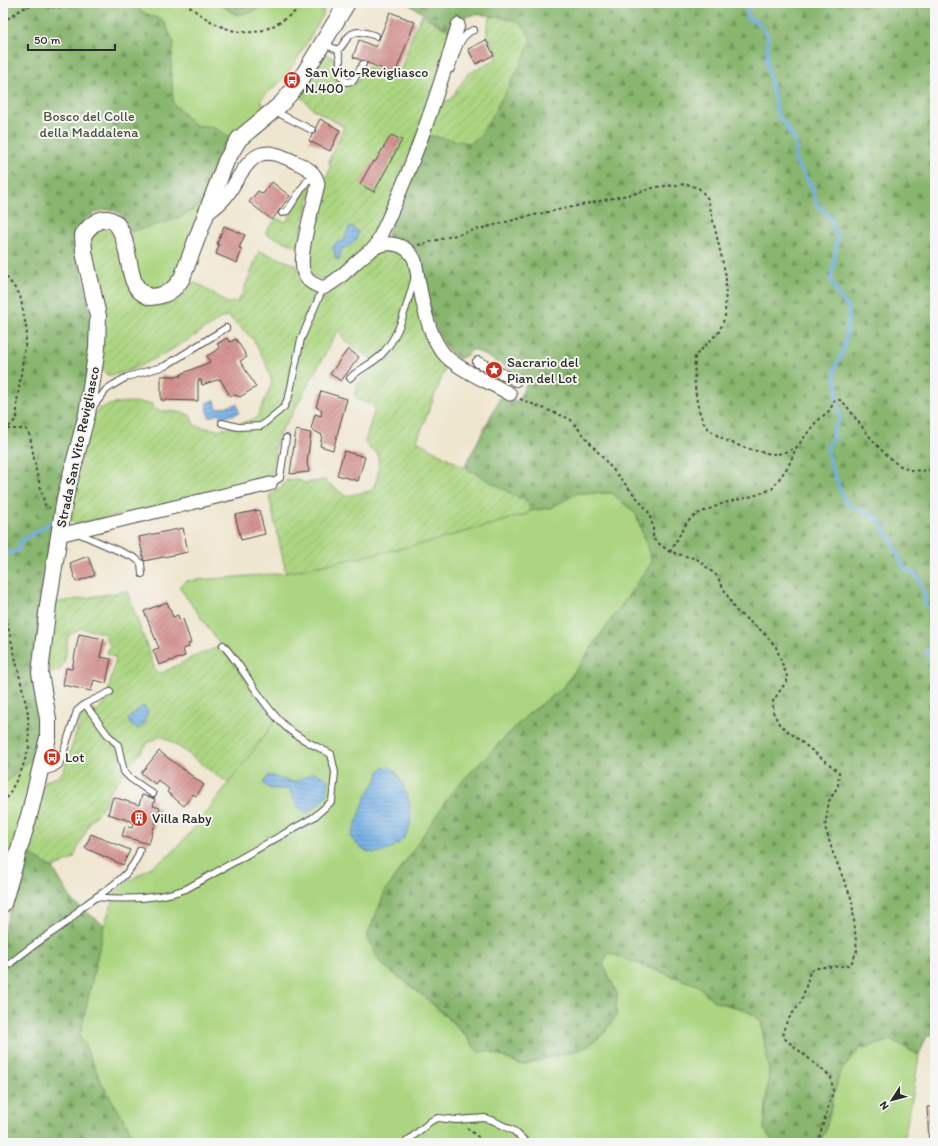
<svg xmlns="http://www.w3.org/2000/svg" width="938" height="1146" viewBox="0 0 938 1146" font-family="Itim,sans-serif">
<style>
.grass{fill:#abd580;stroke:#6b8056}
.forest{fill:url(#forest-firs);stroke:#5a704c}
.garden{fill:url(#garden-furrows);stroke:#6b8056}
.water{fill:url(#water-rules);stroke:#506e88}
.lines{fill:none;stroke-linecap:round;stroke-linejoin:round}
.stream{stroke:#75b0e6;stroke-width:3.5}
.building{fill:url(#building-hatch)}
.service-casing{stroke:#484744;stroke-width:8}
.pedestrian-casing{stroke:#484744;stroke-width:12}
.minor-casing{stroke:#484744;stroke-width:15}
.tertiary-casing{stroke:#484744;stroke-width:18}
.path{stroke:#484744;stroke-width:2;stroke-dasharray:3 3;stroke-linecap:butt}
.service{stroke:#fff;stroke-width:6}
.pedestrian{stroke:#fff;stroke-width:10}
.minor{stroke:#fff;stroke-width:13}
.tertiary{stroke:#fff;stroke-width:16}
.labels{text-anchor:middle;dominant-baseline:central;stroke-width:4;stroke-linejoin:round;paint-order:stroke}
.poi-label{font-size:14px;fill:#2b2b2b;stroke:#f6f6f2;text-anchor:start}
.park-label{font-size:14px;fill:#4b5640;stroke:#f6f6f2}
.street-label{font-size:14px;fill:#2b2b2b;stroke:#f6f6f2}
</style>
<defs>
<pattern id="forest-firs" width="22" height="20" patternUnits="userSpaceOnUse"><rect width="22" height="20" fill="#88b66e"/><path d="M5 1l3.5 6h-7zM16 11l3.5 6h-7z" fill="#6f945b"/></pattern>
<pattern id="garden-furrows" width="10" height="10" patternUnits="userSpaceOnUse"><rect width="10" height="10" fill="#abd580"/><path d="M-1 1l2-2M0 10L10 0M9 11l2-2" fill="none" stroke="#93b76f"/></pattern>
<pattern id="water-rules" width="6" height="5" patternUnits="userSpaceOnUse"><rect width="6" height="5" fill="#75b0e6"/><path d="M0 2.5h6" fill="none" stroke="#608fbb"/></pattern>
<pattern id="building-hatch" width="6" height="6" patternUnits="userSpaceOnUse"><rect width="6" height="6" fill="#d4928f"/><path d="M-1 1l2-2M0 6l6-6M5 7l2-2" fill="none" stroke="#ac7775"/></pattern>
</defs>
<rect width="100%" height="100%" fill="#f6f6f2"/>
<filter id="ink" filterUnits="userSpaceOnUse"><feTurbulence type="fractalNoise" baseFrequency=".025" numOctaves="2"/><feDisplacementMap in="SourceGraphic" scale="8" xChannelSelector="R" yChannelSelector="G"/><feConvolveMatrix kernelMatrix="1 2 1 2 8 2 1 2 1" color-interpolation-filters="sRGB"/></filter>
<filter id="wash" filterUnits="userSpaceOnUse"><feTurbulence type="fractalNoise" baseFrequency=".012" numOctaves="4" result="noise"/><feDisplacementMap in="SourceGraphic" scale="16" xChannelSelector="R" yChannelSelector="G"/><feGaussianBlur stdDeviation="0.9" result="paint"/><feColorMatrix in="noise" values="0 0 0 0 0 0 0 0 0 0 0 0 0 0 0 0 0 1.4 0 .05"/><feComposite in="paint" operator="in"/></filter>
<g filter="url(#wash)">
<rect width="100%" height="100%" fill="#efe6cf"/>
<!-- grass -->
<path class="grass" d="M133,3H217L237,15L267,3H320L323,6V15L295,63L280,82L260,100L265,107L233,138L212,127L194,125L173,103L171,61L174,43L164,21L142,12Z
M206,199L173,283C168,285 160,289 155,289C134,289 132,247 129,232L184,215Z
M578,493H612L636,514L652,562L563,688L526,716L451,793L380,963C416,990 450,1016 478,1051H489L522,1065L585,1048L602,1035L616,1016L617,994L603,963L609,953L697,985L715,1002L743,1009L761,1020L769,1071L764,1129L774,1143H138L101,1082L80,1035L104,925L116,892L123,885L170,855L195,827L274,723L269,712L179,587L185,581L286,573L430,542L527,514L530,511L550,508Z
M42,749L3,884V785Z
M892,1040L919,1055L913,1094L903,1143H819L825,1132L839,1074L859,1049Z"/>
<!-- forest -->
<path class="forest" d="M3,3H133L142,12L164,21L174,43L171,61L173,103L194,125L212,127L233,138C228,149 212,193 205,200C186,220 156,225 129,232C126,225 124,215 117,212C102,204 81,219 75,233C70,245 79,262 82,274C86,290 94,326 92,342C90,374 80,406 75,437C61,530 53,623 42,716V749L3,785Z
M217,3H267L252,12L237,15Z
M407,3H935V1034L927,1036L919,1055L892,1040L859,1049L839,1074L825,1132L819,1143H774L764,1129L769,1071L761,1020L743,1009L715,1002L697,985L609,953L603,963L617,994L616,1016L602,1035L585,1048L522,1065L489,1051L478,1052L460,1029L426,997L380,963L367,936L385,892L451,793L526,716L563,688L652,562L636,514L612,493H578L550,508L530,511L528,503L464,468L501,396L518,401L529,379L473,349L467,355L459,359C430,343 426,286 420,256L410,243L402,238L385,240L427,135L469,143L513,20C492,16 460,6 451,32Z
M26,852L53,868L73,902L104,925L80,1035L101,1082L138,1143H3V933L16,893Z"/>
<!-- garden -->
<path class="garden" d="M422,15L451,32L429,110L373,240L330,280L316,278L309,273L307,253L325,181L330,168L329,160L344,127L313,109L298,94L324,54L336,59C338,71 333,78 346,85L357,82L367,66L392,77H397L400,72L414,30Z
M491,16C512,20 524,19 531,41L516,73L480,137L469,143L427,135L438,102L450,100L468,74L496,59L498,54C489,38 482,34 491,16Z
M309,185L312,187L298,247L266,234V231L277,218L284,222L288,219Z
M101,229H108L116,237L147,304C170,303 174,300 186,280L202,286L227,303L236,302L242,295L259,251L296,265L307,287L323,299L377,253L396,250L403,253L409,261L446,366L417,441L528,503L530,511L527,514L430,542L286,573L269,496C274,489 282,488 287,480L296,479L305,483L325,480L345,496L371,491C379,479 380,466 377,452L371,450L365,442L375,408L371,404L358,400L355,395L358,383L374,367L371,359L346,342L338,330L290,418C284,426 278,433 276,443C272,456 277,470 266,481L76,525L67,517L91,416C106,400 131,401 152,404L156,410L185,413L191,416L194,425C203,427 213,431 223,429C235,428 245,420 257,418L272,383L266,363L253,339L228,316L219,319C201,334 128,378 107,375L101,369L90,242L93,235Z
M127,591L156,672L162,673L193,657L221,646L275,720L274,723L229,783C205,769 186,749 161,736L148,743L111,789L104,805L90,822L73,859L53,868L26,852L45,781L58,777L64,770L82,716L98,709L106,701L116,658L107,653L110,645L103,633L81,628L68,636L65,660L60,670L53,673L45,671L54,603Z"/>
<!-- water -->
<path class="water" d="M349,227H352L358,232L357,239L352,242L351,245L342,249L339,259L336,260L333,247L336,243L344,241Z
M215,400L217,409L237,404L239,413L220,418L219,414L209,417L206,403Z
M141,707H145L148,712L143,725L138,729L131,725L128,719Z
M391,767C404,779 415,812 409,829C404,843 385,856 369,852C361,850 355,843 351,837L366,796L378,777L379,771L383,768Z
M311,773H317L328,780C330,798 320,805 306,813L297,806L290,790C280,788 270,793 263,783L269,775L292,782L298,781Z"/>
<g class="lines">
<!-- stream -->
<path class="stream" d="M752,3L746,14L747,18L758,22L768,36L767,64L778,116L784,122L795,141L796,146L795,160L812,187L816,203L832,220L833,228L838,236L831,280L838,295L848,307L849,316L843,353L835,367V379L837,384V398
M838,402L840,421L833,430L832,441L827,447L830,463L844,500L848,504L877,518L892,541L903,567L918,577L924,595L925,605C926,607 928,607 930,608C938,616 931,645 927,655L931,662L935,665
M3,554L14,552L19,549L21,541L54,521"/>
</g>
<g id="blocks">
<!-- building -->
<path class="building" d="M390,12L415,22L395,74L353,57L359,40L376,47Z
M486,40L494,55L476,64L468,49Z
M320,119L340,130L330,151L309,141Z
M391,135L402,140L374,192L360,184L373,161L375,162Z
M272,182L290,196L272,220L249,202L258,191L263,194Z
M224,226L245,235L239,248L242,249L237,263L216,254L219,245L217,244Z
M227,338L230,342L236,339L247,357L240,361L256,387L240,397L235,395L230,396L220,379L202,385L201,380H198V401L161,400V376H181V374L210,362L207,356L220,348L217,344Z
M348,349L359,357L341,381L330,374Z
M321,391L347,399L333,450L320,446L322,435L311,429L315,414L321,416L322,410L316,407Z
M296,430L311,433L307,463L309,472L290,474Z
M344,451L365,457L358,481L337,475Z
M259,510L265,534L241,540L235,515Z
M183,528L188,552L144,561L139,537Z
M88,556L95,575L76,582L70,563Z
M167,602L173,617L178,615L179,620L183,619L191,643L188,644L189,647L183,649L185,656L159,665L153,650L159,648L144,611Z
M79,634L104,639L100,657L111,659L106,683L94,680L91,691L63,685L66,668L72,669Z
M159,751L204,785L196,796L193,794L184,806L167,792L169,789L158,780L155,784L141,773Z
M142,795L155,799L153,806L160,808L149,844L122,836L125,826L132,828L134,822L108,814L113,797L139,805Z
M91,834L130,850L123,865L85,848Z
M927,1107H935V1143H929Z"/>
</g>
</g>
<g filter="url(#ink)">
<use href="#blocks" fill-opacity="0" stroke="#484744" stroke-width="1"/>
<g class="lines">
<!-- service casing -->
<g class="service-casing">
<path id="service" d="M324,44L338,50C342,47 343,44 346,40C353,28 365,32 376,36
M338,50L340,59L339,74L346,82L353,81L363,64
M451,69C456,56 459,34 474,30
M274,111L312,130
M282,213L287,211L307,181L317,177
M350,378C360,368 373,364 382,354C401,334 407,303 415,277
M92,408L106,390L113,385L127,377L165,366L226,328
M222,423L238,427L261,426L284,407L289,396L301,339L323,288
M270,484L280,478L286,438
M78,533L135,558L141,563L142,574
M85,704L107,734L118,745L124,772L130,778L153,794
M42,772L53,769L59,765L77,711L85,704L110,692
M96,897C125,900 159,899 186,889L314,817L332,801L335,773L331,754C316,746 299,739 286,727C261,704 246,671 223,645
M3,970C23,951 45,938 67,922C73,917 78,910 85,905C106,889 132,877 140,850
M405,1143L431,1121L438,1118L456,1120L485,1118L494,1121L514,1131L527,1143"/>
</g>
<!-- pedestrian casing -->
<g class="pedestrian-casing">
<path id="pedestrian" d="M478,362L516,381"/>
</g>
<!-- minor casing -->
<g class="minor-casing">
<path id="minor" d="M208,213C213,209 220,204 224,199C229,194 232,187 236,181C254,151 264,146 295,162C306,167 316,172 318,184C314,204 297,256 304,273C307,282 315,285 323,288C343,279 355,260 374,248C389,239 409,245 415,261C421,291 426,344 453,362C470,375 491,383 510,394
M375,247C410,175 436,102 458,25
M59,535L270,484"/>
</g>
<!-- tertiary casing -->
<g class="tertiary-casing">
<path id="tertiary" d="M3,904L30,812L48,737V719L40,673L48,605L65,498L87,414L97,348L98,316L84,252L83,235C88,228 95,220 105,219C128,218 127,268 134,282C137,290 142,294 150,297C165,296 174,291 182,278L226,161L239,139L281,104L298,84L347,3"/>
</g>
<!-- path -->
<path class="path" d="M185,3C207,21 236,40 266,29C281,23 294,12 307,3
M3,22C12,16 23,6 34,5C46,4 61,12 71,3
M418,245L525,217L637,193L656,187L687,184L700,189L708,199L726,276L725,317L719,332L695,356C694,377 694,403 704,423C713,440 757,453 775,454C782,454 790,450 796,448
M3,272L20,295L27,332L17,402V418L7,429L3,441
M520,399L570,419L648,511L653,526V539L670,552L697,559L717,576L735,610L763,632L776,647L788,679L773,701V712L779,724L839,772L838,786L829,801L825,827L833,853L852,900L857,951L851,964C837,969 823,964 810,971C808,980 805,990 802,999C796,1013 781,1021 784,1038L831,1077L833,1091L819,1138L816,1143
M7,429H26L30,436L36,470L45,505L50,508
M3,550V575
M670,552L687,522L697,514L724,503L753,496L772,489L789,465L796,448L816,422L829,411L835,400H840L846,405C859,423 886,462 907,469C915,472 927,470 935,469
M3,605L28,713L29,747L22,769L3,806
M467,1128L486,1143"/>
<!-- service -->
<use href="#service" class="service"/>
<!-- pedestrian -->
<use href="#pedestrian" class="pedestrian"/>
<!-- minor -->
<use href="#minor" class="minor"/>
<!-- tertiary -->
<use href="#tertiary" class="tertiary"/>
</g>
</g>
<!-- icons -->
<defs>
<g id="bus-disc" transform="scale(0.9)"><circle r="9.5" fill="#c8321e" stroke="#f6f6f2"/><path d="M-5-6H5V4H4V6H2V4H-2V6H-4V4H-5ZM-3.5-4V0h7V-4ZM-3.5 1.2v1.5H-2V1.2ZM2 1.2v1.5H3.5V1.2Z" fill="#fff"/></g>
<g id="sight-disc" transform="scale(0.9)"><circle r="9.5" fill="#c8321e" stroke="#f6f6f2"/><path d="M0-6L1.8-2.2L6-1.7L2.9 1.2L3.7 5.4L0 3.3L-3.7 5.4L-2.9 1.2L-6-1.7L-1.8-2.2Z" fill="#fff"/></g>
<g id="building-disc" transform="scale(0.9)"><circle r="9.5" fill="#c8321e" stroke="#f6f6f2"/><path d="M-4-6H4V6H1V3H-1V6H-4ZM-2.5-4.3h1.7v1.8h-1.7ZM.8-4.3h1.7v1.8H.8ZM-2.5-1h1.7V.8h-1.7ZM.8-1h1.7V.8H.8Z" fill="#fff"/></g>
</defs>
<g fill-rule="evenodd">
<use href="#bus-disc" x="292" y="80"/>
<use href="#sight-disc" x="494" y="370"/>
<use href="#bus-disc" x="52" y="757"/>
<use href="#building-disc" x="139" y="818"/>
</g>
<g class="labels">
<!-- poi labels -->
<g class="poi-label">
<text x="305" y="72">San Vito-Revigliasco<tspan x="305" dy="16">N.400</tspan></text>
<text x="507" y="362">Sacrario del<tspan x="507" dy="16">Pian del Lot</tspan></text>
<text x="65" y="757">Lot</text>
<text x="152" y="818">Villa Raby</text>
</g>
<!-- park labels -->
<g class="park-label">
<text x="89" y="116">Bosco del Colle<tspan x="89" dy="16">della Maddalena</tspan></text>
</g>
<!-- street labels -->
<g class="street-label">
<text transform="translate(78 447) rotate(-78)">Strada San Vito Revigliasco</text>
</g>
</g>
<!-- margin -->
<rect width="938" height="1146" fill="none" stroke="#f6f6f2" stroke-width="16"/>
<!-- north arrow -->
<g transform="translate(892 1100) rotate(234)" stroke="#f6f6f2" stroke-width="3" paint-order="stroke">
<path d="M0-3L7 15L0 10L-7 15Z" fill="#2b2b2b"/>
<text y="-6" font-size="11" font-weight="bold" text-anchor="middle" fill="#2b2b2b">N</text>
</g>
<!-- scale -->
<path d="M28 44v6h87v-6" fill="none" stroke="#2b2b2b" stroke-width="2"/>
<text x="34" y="44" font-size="12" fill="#2b2b2b" stroke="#f6f6f2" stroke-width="3" paint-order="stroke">50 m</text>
</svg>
